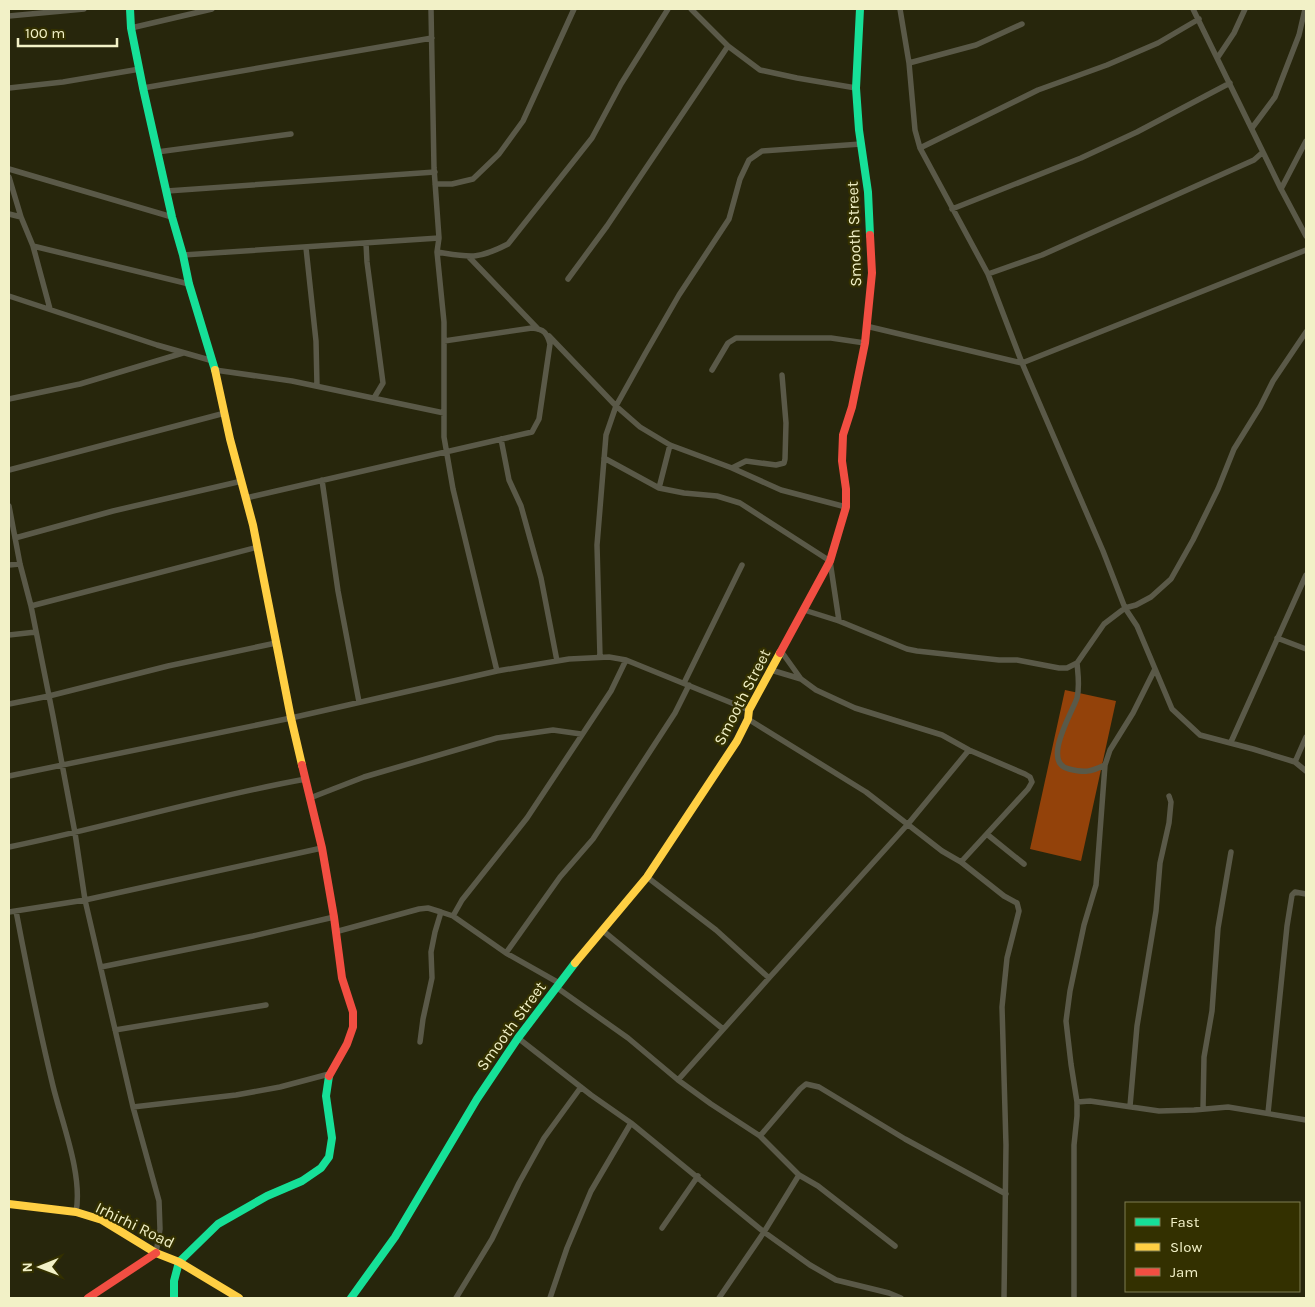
<svg xmlns="http://www.w3.org/2000/svg" width="1315" height="1307" viewBox="0 0 1315 1307" font-family="Karla,sans-serif">
<style>
.forest{fill:#93420a}
.lines{fill:none;stroke-linecap:round;stroke-linejoin:round}
.street{stroke:#5a5948;stroke-width:5.5}
.fast{stroke:#16e098;stroke-width:8}
.slow{stroke:#ffcf43;stroke-width:8}
.jam{stroke:#f24e42;stroke-width:8}
.labels{text-anchor:middle;dominant-baseline:central;stroke-width:4.5;stroke-linejoin:round;paint-order:stroke}
.street-label{font-size:16px;fill:#f2f1c7;stroke:#333000}
</style>
<rect width="100%" height="100%" fill="#27260c"/>
<!-- forest -->
<path class="forest" d="M1065,690L1116,701L1081,861L1030,849Z"/>
<g class="lines">
<!-- street -->
<path class="street" d="M431,9L434,168L439,238L437,252L444,322V437L453,489L497,671
M691,9L728,46L760,70L797,78L856,88
M900,9L909,63L915,130L920,148L988,274L1022,363L1103,551L1125,608L1137,626L1172,709L1200,735L1253,749L1295,762L1306,771
M1193,9L1281,189L1306,236
M9,16L84,9
M131,28L212,9
M1218,57L1234,33L1245,9
M909,63L976,45L1022,24
M9,88L63,82L140,69
M143,88L432,38
M1252,128L1275,97L1299,35L1305,9
M920,148L1038,90L1107,65L1158,43L1199,19
M157,152L291,134
M9,169L172,217
M9,177L21,217L33,246L50,309
M435,184H452L473,179L499,154L523,121L574,9
M1281,189L1306,141
M167,191L435,172
M952,209L1081,158L1137,132L1230,83
M9,214L21,217
M366,243L367,262L383,383L374,398
M33,246L189,284
M306,248L316,341L317,386
M437,252C470,257 477,260 508,244L592,138L621,84L668,9
M183,255L439,238
M469,257L538,329
M988,274L1042,255L1254,160L1263,152
M568,279L607,226L728,46
M9,296L157,345L213,361
M866,326L1022,363L1306,250
M549,336L616,406L640,427L670,445L732,468L781,490L846,507
M215,370L292,381L444,413
M712,370L728,343L736,338H831L865,343
M9,399L80,384L183,353
M501,439L509,480L521,506L541,578L557,661
M604,458L659,488L684,493L717,496L740,503L830,561L839,621
M732,468L746,461L776,465L784,463L785,459L786,423L782,375
M9,470L225,413
M322,480L338,591L359,702
M659,488L670,445
M246,498L532,432L539,419L550,344C547,333 544,329 532,328L444,341
M9,506L20,564L31,606L53,716L75,833L85,900L133,1107L159,1201L160,1229L156,1253
M15,538L113,511L242,481
M9,565L20,564
M31,606L258,547
M804,610L839,621L907,649L917,651L999,660H1017L1059,668H1067L1077,663L1104,624L1125,608L1136,605L1151,597L1171,579L1193,540L1218,489L1234,449L1260,407L1273,381L1306,332
M9,635L36,632
M1277,638L1306,649
M781,651L801,679L816,690L855,708L942,735L969,750L1025,774L1030,777L1032,782L1028,789L961,862
M600,657L597,545L606,435L616,406L645,354L679,295L729,219L740,179L749,160L762,151L861,144
M1077,663C1078,675 1080,686 1077,698C1072,713 1041,763 1069,769C1085,773 1090,772 1105,765
M771,670L801,679
M684,683L742,565
M9,704L49,696L168,666L276,643
M748,719L866,792L942,851L961,862L1004,896L1017,903L1019,911L1007,958L1002,1007L1006,1145L1004,1298
M1231,742L1306,575
M1295,762L1306,737
M9,776L291,718L497,671L569,659L609,657L626,660L749,710
M310,798L364,777L497,738L553,730L581,734
M988,835L1024,864
M9,847C108,827 205,797 306,779
M647,877L716,930L769,978L908,824L969,750
M16,911C27,969 39,1028 53,1086C62,1123 83,1175 76,1212
M9,912L85,900L322,848
M602,930L723,1029
M335,932L419,909L428,908L441,912
M506,953L560,877L593,839L675,713L689,685
M101,967L253,936L334,917
M559,983L506,953L453,916L462,900L527,818L611,691L626,660
M556,987L628,1038L678,1080L711,1104L760,1136L799,1175L818,1186L895,1246
M115,1030L266,1005
M518,1038L591,1095L631,1123L764,1232L810,1265L836,1280L889,1293L901,1298
M420,1042L423,1019L432,978L431,952L435,932L441,912L453,916
M678,1080L769,978
M1077,1102L1071,1064L1066,1021L1070,991L1084,925L1096,885L1105,765L1110,750L1133,713L1155,669
M1130,1106L1137,1026L1156,911L1160,863L1169,823L1171,802L1169,796
M133,1107L236,1095L280,1087L329,1074
M1203,1109L1204,1057L1212,1011L1218,928L1231,852
M1268,1113L1287,926L1292,895L1295,892L1306,894
M760,1136L800,1089L806,1084L819,1087L905,1139L1006,1194
M662,1228L698,1176
M456,1298L492,1239L519,1183L544,1138L581,1087
M550,1298L567,1248L591,1191L631,1123
M719,1298L764,1232L799,1175
M1074,1298V1145L1077,1116V1102L1090,1101L1159,1111L1194,1110L1228,1107L1306,1120"/>
<!-- fast -->
<path class="fast" d="M130,9L131,28L143,88L172,217L183,255L189,284L215,370
M860,9L856,88L859,130L868,192L870,235
M174,1298V1281L179,1262L218,1224L267,1196L302,1181L321,1168L329,1157L332,1138L326,1096L329,1076
M351,1298L395,1237L477,1099L518,1038L575,963"/>
<!-- slow -->
<path class="slow" d="M215,370L230,439L253,525L291,718L302,765
M575,963L647,877L737,741L748,719L749,710L780,653
M9,1204L76,1212L102,1220L156,1253L179,1262L239,1298"/>
<!-- jam -->
<path class="jam" d="M780,653L830,561L846,507V489L842,461L843,435L852,407L865,343L872,273L870,235
M302,765L322,848L334,917L342,978L353,1012V1027L347,1044L329,1076
M88,1298L156,1253"/>
</g>
<g class="labels">
<!-- street labels -->
<g class="street-label">
<text transform="translate(854 234) rotate(-92)">Smooth Street</text>
<text transform="translate(742 697) rotate(-63)">Smooth Street</text>
<text transform="translate(511 1026) rotate(-54)">Smooth Street</text>
<text transform="translate(135 1225) rotate(26)">Irhirhi Road</text>
</g>
</g>
<!-- border -->
<rect width="1315" height="1307" fill="none" stroke="#f2f1c7" stroke-width="20"/>
<!-- legend -->
<rect x="1125" y="1202" width="175" height="90" fill="#333000" stroke="#7f7d50"/>
<rect x="1135" y="1218" width="25" height="8" fill="#16e098" stroke="#7f7d50"/>
<text x="1170" y="1227" font-size="15" fill="#f2f1c7">Fast</text>
<rect x="1135" y="1243" width="25" height="8" fill="#ffcf43" stroke="#7f7d50"/>
<text x="1170" y="1252" font-size="15" fill="#f2f1c7">Slow</text>
<rect x="1135" y="1268" width="25" height="8" fill="#f24e42" stroke="#7f7d50"/>
<text x="1170" y="1277" font-size="15" fill="#f2f1c7">Jam</text>
<!-- north arrow -->
<g transform="translate(40 1267) rotate(269)" stroke="#333000" stroke-width="4" paint-order="stroke">
<path d="M0-4L9 19L0 12L-9 19Z" fill="#f2f1c7"/>
<text y="-8" font-size="14" font-weight="bold" text-anchor="middle" fill="#f2f1c7">N</text>
</g>
<!-- scale -->
<path d="M18 38v8h99v-8" fill="none" stroke="#f2f1c7" stroke-width="2.5"/>
<text x="25" y="38" font-size="15" fill="#f2f1c7" stroke="#333000" stroke-width="4" paint-order="stroke">100 m</text>
</svg>
